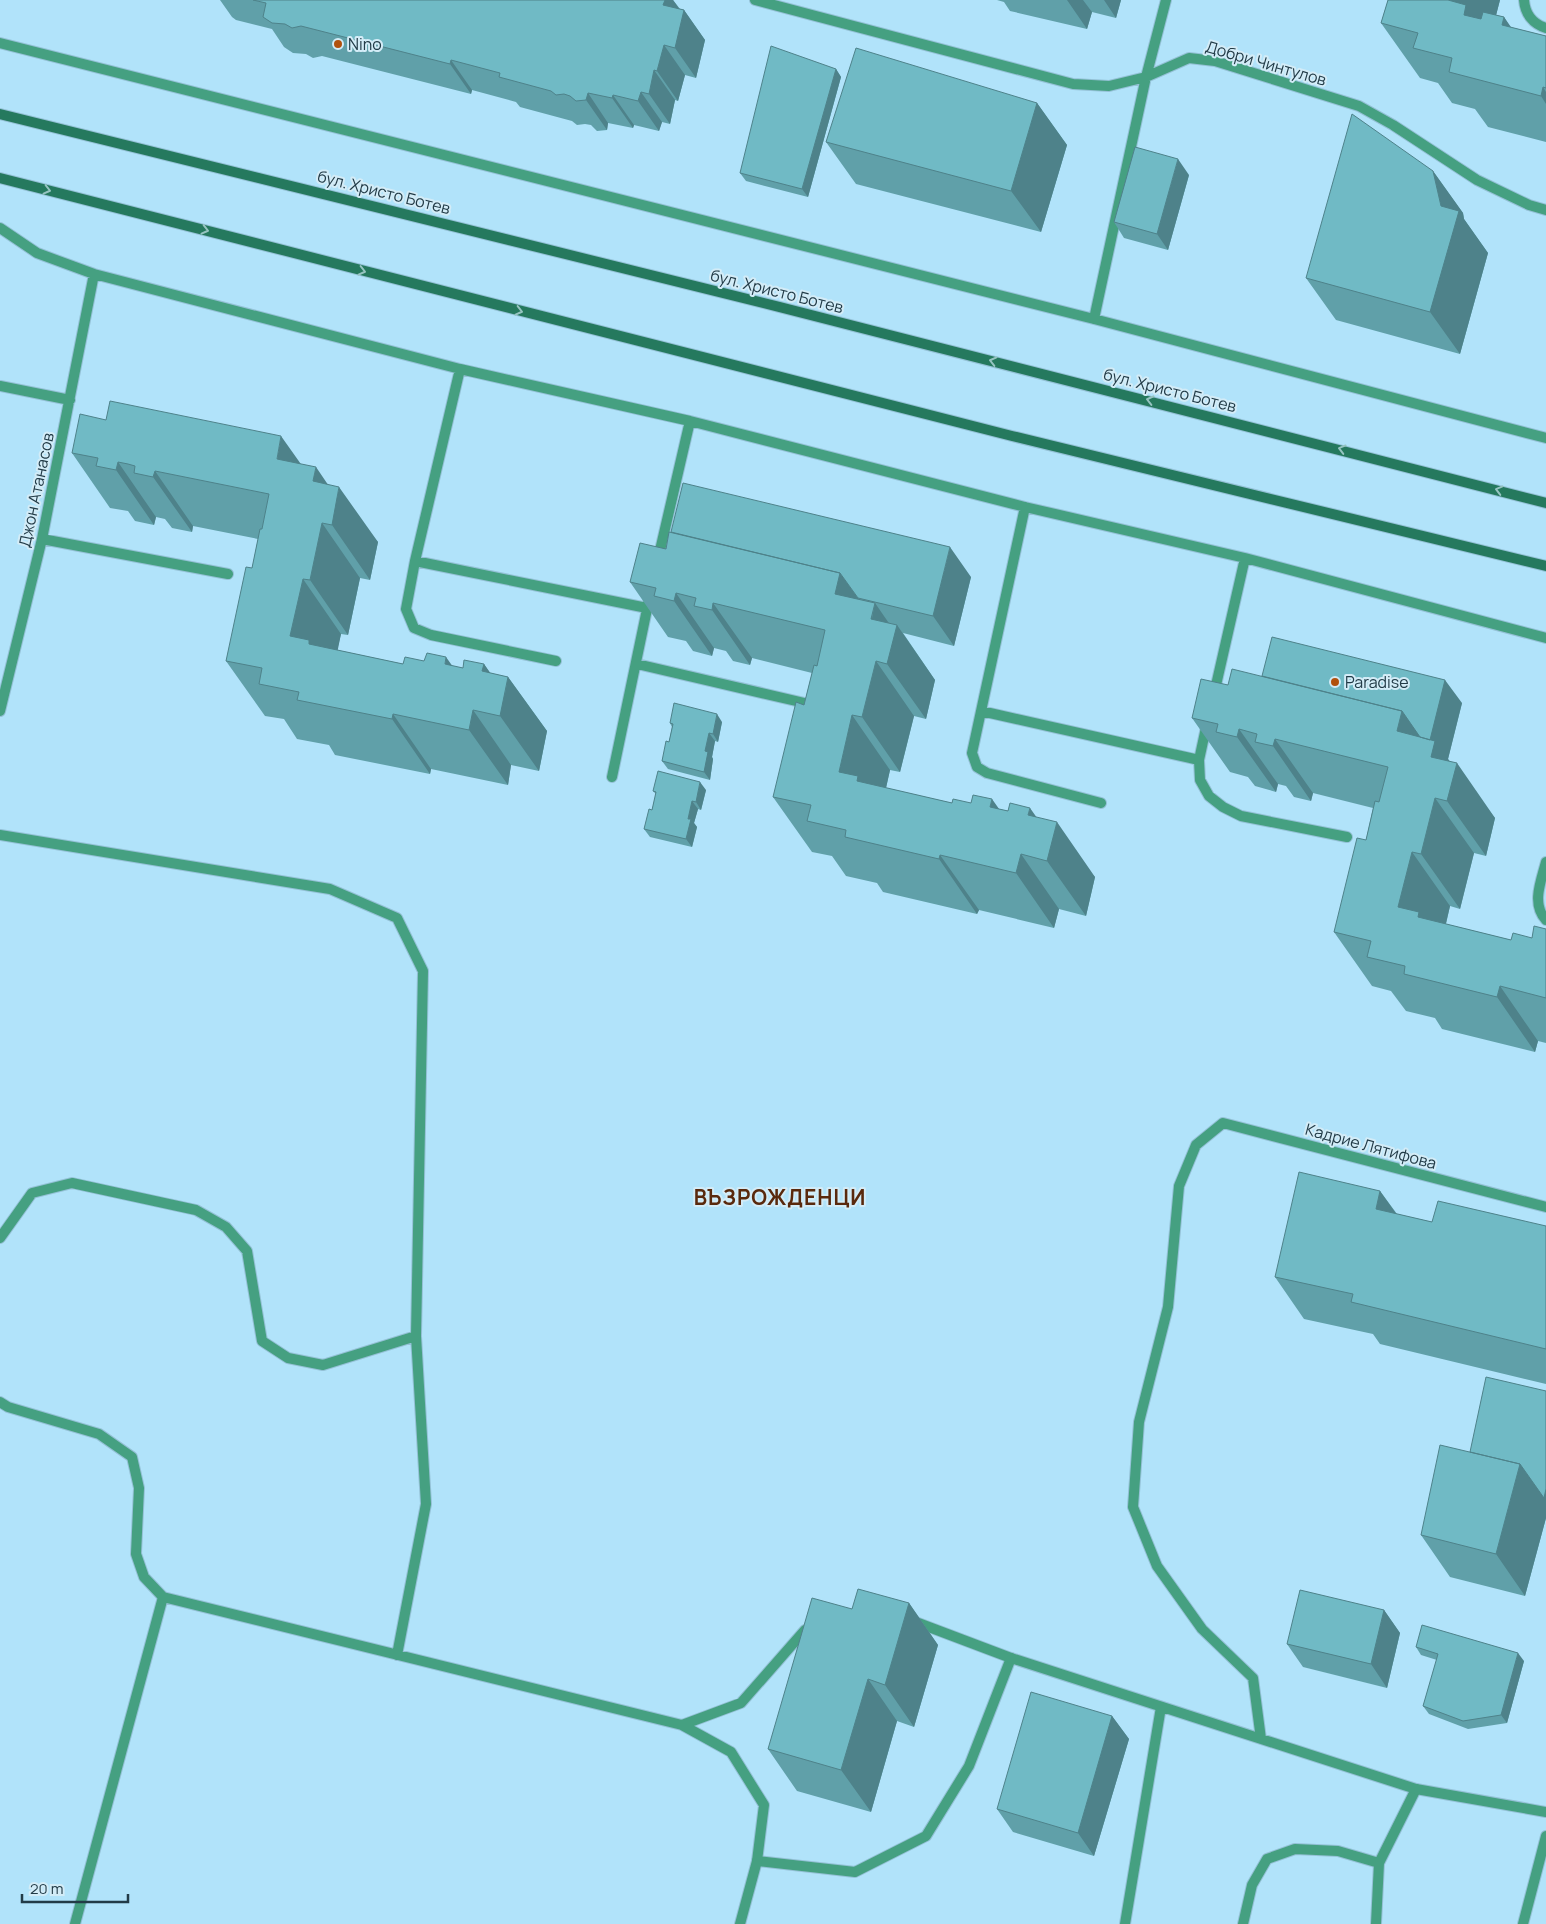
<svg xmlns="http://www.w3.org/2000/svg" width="1546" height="1924" viewBox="0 0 1546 1924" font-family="Manrope,sans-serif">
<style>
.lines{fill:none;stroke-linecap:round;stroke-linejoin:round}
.service-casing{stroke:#94c1d6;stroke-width:12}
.minor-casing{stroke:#94c1d6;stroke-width:12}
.secondary-casing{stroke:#94c1d6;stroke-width:12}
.service{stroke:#45a081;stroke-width:10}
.minor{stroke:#45a081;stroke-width:10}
.secondary{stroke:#25795e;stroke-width:10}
.wall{fill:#60a0a9}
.shaded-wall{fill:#4e828a}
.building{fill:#70bac5;stroke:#4e828a}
.oneway{stroke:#96c4c1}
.poi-dot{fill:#b1510d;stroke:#d3ecf7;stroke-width:2}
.labels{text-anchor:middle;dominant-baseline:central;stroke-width:4;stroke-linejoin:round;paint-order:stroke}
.poi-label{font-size:16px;fill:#223b47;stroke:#d3ecf7;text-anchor:start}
.street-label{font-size:16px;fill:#223b47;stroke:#d3ecf7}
.district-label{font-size:21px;font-weight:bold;letter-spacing:1px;fill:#59290d;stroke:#d3ecf7}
</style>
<rect width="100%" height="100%" fill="#b1e3fa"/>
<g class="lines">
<!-- service casing -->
<g class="service-casing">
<path id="service" d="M757,1861L855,1872L926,1836L969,1766L1011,1658
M1243,1924L1252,1885L1267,1859L1295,1849L1338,1851L1379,1863
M1376,1924L1379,1863L1416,1789"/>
</g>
<!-- minor casing -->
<g class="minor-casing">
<path id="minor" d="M755,0L1073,84L1109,86L1146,77L1189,58L1215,61L1359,106L1393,125L1477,180L1529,205L1546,210
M1524,0C1525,14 1533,24 1546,28
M0,43L1094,319L1546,438
M0,228L37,253L94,274L460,369L690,421L1025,507L1245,558L1546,638
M1094,319L1146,77L1166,0
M460,369L415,561L406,609L414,628L431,635L556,661
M0,386L70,400
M1025,507L972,753L977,767L987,773L1101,803
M42,539L228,574
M658,559L690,421
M415,561L647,608
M637,664L809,704
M1214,694L1245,558
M0,711L42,539L94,274
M981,711L1199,760
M1207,723L1199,760L1200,780L1209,796L1223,807L1241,816L1347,837
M612,777L650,595
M0,835L330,889L397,918L423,971L416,1336L426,1504L397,1655
M1546,862C1541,881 1531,904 1546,920
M0,1238L32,1193L72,1183L196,1210L226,1227L247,1251L262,1341L288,1358L323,1365L416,1336
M0,1402L8,1407L99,1434L132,1457L139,1488L136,1554L144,1577L163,1597L682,1725L731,1752L764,1805L757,1861L740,1924
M913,1621L1011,1658L1416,1789L1546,1812
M682,1725L741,1703L805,1630L812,1628
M1261,1739L1253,1678L1202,1629L1157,1566L1133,1507L1139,1422L1168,1307L1179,1186L1196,1145L1223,1123L1546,1207
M75,1924L163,1597
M1125,1924L1161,1707
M1523,1924L1546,1836"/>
</g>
<!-- secondary casing -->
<g class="secondary-casing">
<path id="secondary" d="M0,114C516,240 1032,369 1546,503
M0,178L1012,436L1546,566"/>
</g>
<!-- service -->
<use href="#service" class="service"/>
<!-- minor -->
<use href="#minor" class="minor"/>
<!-- secondary -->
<use href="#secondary" class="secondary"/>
</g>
<!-- wall -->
<path class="wall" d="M220,0H673L680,9L684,10L705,40L696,78L685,75L678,101L675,100L670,124L662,122L659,131L634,125L633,128L608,123L607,130L597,131L591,125L585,124L577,125L572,121L520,107L516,102L472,90L471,94L322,56L313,58L306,54L293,53L284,47L272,29L236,20L232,17Z
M997,0H1121L1116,18L1092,12L1087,29L1010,11L1004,2Z
M1388,0H1500L1496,15L1504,17L1510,27L1546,36V142L1488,127L1475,109L1452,103L1438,83L1420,78L1381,23Z
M836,69L841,77L808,197L746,181L740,173Z
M1037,103L1067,145L1041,232L856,184L826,142Z
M1433,171L1463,213L1464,219L1488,253L1460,354L1336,320L1306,278Z
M1189,175L1168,250L1124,238L1114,222Z
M72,453L300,464L328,485L378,542L370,580L360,578L348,635L341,634L337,650L403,664L424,661L463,668L484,664L490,673L508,677L547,731L539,771L511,765L508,785L431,769L430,774L335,755L329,745L297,739L284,719L265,716L226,661L252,568L258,539L193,526L192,532L172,528L165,519L156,517L154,525L135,521L128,511L110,508Z
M671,532L971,577L954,646L903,633L935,680L926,719L914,716L900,772L890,770L886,788L952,803L999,809L1036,817L1095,877L1086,916L1059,909L1054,928L979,910L977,914L883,892L877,883L846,876L832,856L812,852L773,797L804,705L812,673L752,658L750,665L733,661L726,651L714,648L712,656L693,651L686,641L668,637L630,582L666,549Z
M1262,676L1462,703L1448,759L1495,818L1486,856L1474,853L1460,909L1450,906L1446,924L1511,940L1532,938L1546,929V1043L1538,1041L1535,1052L1442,1029L1435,1018L1406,1011L1391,991L1372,986L1334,932L1366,840L1373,808L1313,793L1311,801L1294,797L1286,786L1278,784L1276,792L1255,786L1248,777L1230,772L1192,718L1228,685Z
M722,722L718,742L715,741L712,757L713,759L710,780L668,769L662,761L669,742L672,727L670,723Z
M706,790L701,810L698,809L694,823L697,827L692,847L650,837L644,829L652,810L656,794L653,791Z
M1380,1191L1397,1214L1432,1222L1546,1226V1384L1380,1344L1373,1334L1304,1319L1275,1277Z
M1546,1391V1518L1525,1596L1450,1577L1421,1535L1470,1452Z
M909,1603L938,1645L914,1727L897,1721L871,1812L797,1791L768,1749L852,1609Z
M1384,1610L1400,1633L1387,1688L1303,1667L1287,1644Z
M1416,1647L1524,1661L1507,1723L1468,1729L1429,1714L1423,1706L1437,1660L1421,1655Z
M1112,1716L1129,1739L1094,1856L1013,1832L997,1809Z"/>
<!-- shaded-wall -->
<path class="shaded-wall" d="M665,0H673L683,14L684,10L705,40L696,78L675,48L663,5Z
M1067,0H1083L1092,12L1087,29Z
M1104,0H1121L1116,18Z
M1448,0H1500L1490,39Z
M1504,17L1542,72L1502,25Z
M664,45L685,75L678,101L657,71Z
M451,60L472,90L471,94L450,64Z
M836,69L841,77L808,197L802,189Z
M654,70L675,100L670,124L649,94Z
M1543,87L1546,92V104L1541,96Z
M641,92L662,122L659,131L638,101Z
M588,93L608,123L607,130L586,100Z
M613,95L634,125L633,128L612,98Z
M1037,103L1067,145L1041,232L1011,191Z
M1178,159L1189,175L1168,250L1157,234Z
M1433,171L1463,213L1464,219L1488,253L1460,354L1430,312L1441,206Z
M281,436L320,491L277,459Z
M118,462L156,517L154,525L116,470Z
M316,467L337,498L339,487L378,542L370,580L332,525L313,481Z
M155,471L193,526L192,532L153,477Z
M322,523L360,578L348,635L310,580Z
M950,547L971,577L954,646L933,616Z
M840,573L872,618L875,603L895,632L897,625L935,680L926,719L887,664L835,594Z
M303,579L341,634L333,673L290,636Z
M676,593L714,648L712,656L674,601Z
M713,603L752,658L750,665L712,610Z
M446,657L485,712L445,664Z
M876,661L914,716L900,772L862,717Z
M484,664L505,694L508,677L547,731L539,771L500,716L482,671Z
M1445,680L1462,703L1448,759L1455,770L1457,763L1495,818L1486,856L1447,801L1397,731L1402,711Z
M473,710L511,765L508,785L469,730Z
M393,714L431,769L430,774L392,719Z
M717,714L722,722L718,742L713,734Z
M852,715L890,770L881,810L839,772Z
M1239,729L1278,784L1276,792L1237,737Z
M709,733L715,741L712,757L713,759L710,780L704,772L705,751Z
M1275,739L1313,793L1311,801L1273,746Z
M700,782L706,790L701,810L696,802Z
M1435,798L1474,853L1460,909L1421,854Z
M992,799L1031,854L990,807Z
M692,801L698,809L694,823L697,827L692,847L686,839L688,819Z
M1030,808L1052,839L1057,822L1095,877L1086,916L1047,861L1028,815Z
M1412,852L1450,906L1441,944L1398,907Z
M1021,854L1059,909L1054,928L1016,873Z
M940,855L979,910L977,914L939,859Z
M1500,986L1538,1041L1535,1052L1497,997Z
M1380,1191L1410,1233L1376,1209Z
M1520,1464L1546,1489V1518L1525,1596L1496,1554Z
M909,1603L938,1645L914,1727L885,1685Z
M1384,1610L1400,1633L1387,1688L1371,1664Z
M1518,1653L1524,1661L1507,1723L1501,1715Z
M868,1679L897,1721L871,1812L841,1770Z
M1112,1716L1129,1739L1094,1856L1078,1833Z"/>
<!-- building -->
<path class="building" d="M253,0H665L663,5L684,10L675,48L664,45L657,71L654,70L649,94L641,92L638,101L613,95L612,98L588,93L586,100L576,101L570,96L564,94L556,95L551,91L499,77L500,73L451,60L450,64L301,26L292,28L285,24L272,23L263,17L266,3Z
M1388,0H1448L1466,5L1464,15L1481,19L1483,12L1504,17L1502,25L1546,36V88L1543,87L1541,96L1449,72L1452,58L1413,48L1418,33L1381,23Z
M771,46L836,69L802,189L740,173Z
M856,48L1037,103L1011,191L826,142Z
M1352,114L1433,171L1441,206L1459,211L1430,312L1306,278Z
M1135,147L1178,159L1157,234L1114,222Z
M110,401L281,436L277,459L316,467L313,481L339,487L332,525L322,523L310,580L303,579L290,636L309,640V644L403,664L405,657L424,661L427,653L446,657L445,664L463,668L464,660L484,664L482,671L508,677L500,716L473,710L469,730L393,714L392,719L297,700L299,692L259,684L262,668L226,661L246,567L252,568L260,529H262L269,494L155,471L153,477L134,473L135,466L128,464L118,462L116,470L96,466L98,458L72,453L80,414L106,420Z
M683,483L950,547L933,616L858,598L840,573L671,532Z
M669,532L840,573L835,594L875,603L871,619L897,625L887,664L876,661L862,717L852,715L839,772L858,776L857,781L952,803L953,799L971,803L973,795L992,799L990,807L1008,811L1010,803L1030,808L1028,815L1057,822L1047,861L1021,854L1016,873L940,855L939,859L845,837L846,830L807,821L811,805L773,797L796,702L804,705L814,665L817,666L825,630L713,603L712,610L694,606L696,598L676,593L674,601L654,596L656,588L630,582L640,543L666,549Z
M1272,637L1445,680L1430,740L1420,737L1402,711L1262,676Z
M1232,669L1402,711L1397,731L1435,741L1431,757L1457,763L1447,801L1435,798L1421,854L1412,852L1398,907L1419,912L1418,917L1511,940L1513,933L1532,938L1534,926L1546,929V998L1500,986L1497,997L1404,974L1405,966L1367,957L1371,941L1334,932L1357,838L1366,840L1375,801L1379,802L1388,767L1275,739L1273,746L1255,742L1257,734L1239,729L1237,737L1216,732L1218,724L1192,718L1201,679L1228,685Z
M674,703L717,714L713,734L709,733L705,751L708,752L704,772L662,761L666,741L669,742L673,724L670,723Z
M658,771L700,782L696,802L692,801L688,819H691L686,839L644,829L649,809L652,810L656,792L653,791Z
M1299,1172L1380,1191L1376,1209L1432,1222L1438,1201L1546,1226V1349L1351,1302L1353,1294L1275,1277Z
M1486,1377L1546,1391V1489L1544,1498L1520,1464L1470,1452Z
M1440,1445L1520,1464L1496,1554L1421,1535Z
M858,1589L909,1603L885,1685L868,1679L841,1770L768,1749L812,1598L852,1609Z
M1300,1590L1384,1610L1371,1664L1287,1644Z
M1422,1625L1518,1653L1501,1715L1463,1721L1423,1706L1438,1654L1416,1647Z
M1031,1692L1112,1716L1078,1833L997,1809Z"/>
<!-- one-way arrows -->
<defs><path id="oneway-chevron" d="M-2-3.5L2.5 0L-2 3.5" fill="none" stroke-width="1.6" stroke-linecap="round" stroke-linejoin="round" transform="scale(1.25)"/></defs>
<g class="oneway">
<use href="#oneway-chevron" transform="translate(47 190) rotate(14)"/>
<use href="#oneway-chevron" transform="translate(205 230) rotate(14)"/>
<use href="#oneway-chevron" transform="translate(362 271) rotate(14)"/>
<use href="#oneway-chevron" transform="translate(519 311) rotate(14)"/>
<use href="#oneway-chevron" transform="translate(993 361) rotate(-166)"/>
<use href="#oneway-chevron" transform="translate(1150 400) rotate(-166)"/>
<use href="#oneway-chevron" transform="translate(1342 449) rotate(-165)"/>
<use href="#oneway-chevron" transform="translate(1499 490) rotate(-165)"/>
</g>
<!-- markers -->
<g class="poi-dot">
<circle cx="338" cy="44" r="5"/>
<circle cx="1335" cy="682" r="5"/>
</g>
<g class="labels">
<!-- poi labels -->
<g class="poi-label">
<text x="348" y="44">Nino</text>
<text x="1345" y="682">Paradise</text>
</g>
<!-- street labels -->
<g class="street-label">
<text transform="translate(1266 63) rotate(16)">Добри Чинтулов</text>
<text transform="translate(384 192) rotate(14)">бул. Христо Ботев</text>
<text transform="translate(777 291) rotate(14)">бул. Христо Ботев</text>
<text transform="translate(1170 390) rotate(14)">бул. Христо Ботев</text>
<text transform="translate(36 490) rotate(-78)">Джон Атанасов</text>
<text transform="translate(1371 1146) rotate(15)">Кадрие Лятифова</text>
</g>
<!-- district labels -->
<g class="district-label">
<text x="780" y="1197">ВЪЗРОЖДЕНЦИ</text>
</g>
</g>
<!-- scale -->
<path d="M22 1894v8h106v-8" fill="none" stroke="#223b47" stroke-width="2.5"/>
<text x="30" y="1894" font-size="15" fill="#223b47" stroke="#d3ecf7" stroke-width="4" paint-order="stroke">20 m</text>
</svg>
